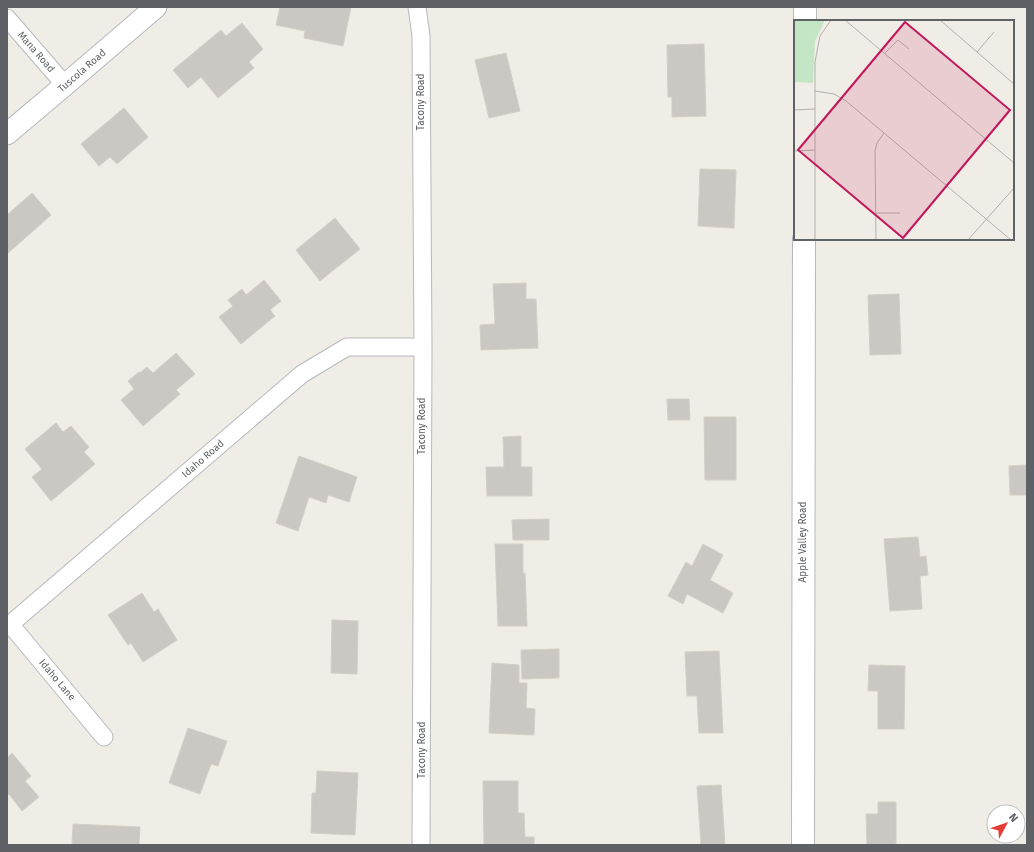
<svg xmlns="http://www.w3.org/2000/svg" width="1034" height="852" viewBox="0 0 1034 852" font-family="'Fira Sans',sans-serif">
<style>
.building{fill:#cbc8c4;stroke:#d4cfc5}
.lines{fill:none;stroke-linecap:round;stroke-linejoin:round}
.minor-casing{stroke:#b6b9bc;stroke-width:19}
.tertiary-casing{stroke:#b6b9bc;stroke-width:23}
.secondary-casing{stroke:#b5b9bd;stroke-width:24}
.minor{stroke:#fff;stroke-width:17}
.tertiary{stroke:#fff;stroke-width:21}
.secondary{stroke:#fff;stroke-width:22}
.labels{text-anchor:middle;dominant-baseline:central;stroke-width:4;stroke-linejoin:round;paint-order:stroke}
.street-label{font-size:10px;fill:#5e6266;stroke:#fff}
.inset-road{fill:none;stroke:#b2b1af;stroke-width:1}
.view{fill:#c2185b;fill-opacity:0.15;stroke:#c2185b;stroke-width:2}
.inset-edge{fill:none;stroke:#5e6266;stroke-width:2}
</style>
<rect width="100%" height="100%" fill="#f0ede6"/>
<!-- building -->
<path class="building" d="M280,7H351L343,46L304,38L305,31L276,25Z
M242,23L263,49L249,62L254,68L218,98L201,77L188,88L173,70L221,30L226,36Z
M704,44L706,116L672,117V97H668L667,45Z
M506,53L520,111L489,118L475,60Z
M124,108L148,137L117,164L110,157L99,166L81,144Z
M700,169L736,170L734,228L698,226Z
M32,193L51,215L7,254V215Z
M335,218L360,249L320,281L296,250Z
M264,280L281,301L270,310L275,316L241,344L219,317L233,306L228,300L242,289L246,295Z
M526,283V299H536L538,348L481,350L480,325L495,324L493,284Z
M899,294L901,354L870,355L868,295Z
M176,353L195,374L176,390L180,394L143,426L121,400L134,389L128,381L139,372L140,373L147,367L153,373Z
M667,399H689L690,420H668Z
M704,417H736V480H705Z
M56,423L63,432L71,426L89,447L84,452L95,464L51,501L32,477L42,469L25,449Z
M521,436V467H532V496H487L486,467H504L503,437Z
M299,456L357,477L349,502L328,495L326,503L309,497L298,531L276,523Z
M1027,465V495H1010L1009,466Z
M549,519V540H513L512,520Z
M918,537L920,557L926,556L928,575L920,576L922,609L890,611L884,539Z
M495,544H523V574L525,573L527,626H498Z
M703,544L723,555L710,580L733,593L723,613L687,594L683,604L668,596L686,562L692,566Z
M142,593L154,612L158,609L177,640L143,662L131,643L128,645L108,615Z
M332,620L358,621L357,674L331,673Z
M559,649V678L522,679L521,650Z
M719,651L723,733H699L697,696H687L685,652Z
M492,663L519,665V683H527L526,708L535,709L534,735L489,733Z
M869,665L905,666L904,729H878V691H868Z
M188,728L227,741L218,766L211,764L200,794L169,783Z
M12,753L31,776L25,781L39,797L22,811L9,794L7,796V758Z
M317,771L358,773L355,835L311,833L312,793H316Z
M483,781H518V813H524L525,837H534V845H484Z
M721,785L725,845H701L697,786Z
M878,802H896V845H867L866,814H878Z
M73,824L140,827L139,845H72Z"/>
<g class="lines">
<!-- minor casing -->
<g class="minor-casing">
<path id="minor" d="M417,7L421,36L423,347L421,845
M7,18L65,85
M10,624L104,737
M7,627L302,374L347,347H423"/>
</g>
<!-- tertiary casing -->
<g class="tertiary-casing">
<path id="tertiary" d="M7,134L65,85L156,7"/>
</g>
<!-- secondary casing -->
<g class="secondary-casing">
<path id="secondary" d="M805,21V7
M803,845L804,239"/>
</g>
<!-- minor -->
<use href="#minor" class="minor"/>
<!-- tertiary -->
<use href="#tertiary" class="tertiary"/>
<!-- secondary -->
<use href="#secondary" class="secondary"/>
</g>
<g class="labels">
<!-- street labels -->
<g class="street-label">
<text transform="translate(36 52) rotate(49)">Mana Road</text>
<text transform="translate(82 71) rotate(-41)">Tuscola Road</text>
<text transform="translate(421 102) rotate(-90)">Tacony Road</text>
<text transform="translate(422 426) rotate(-90)">Tacony Road</text>
<text transform="translate(203 459) rotate(-41)">Idaho Road</text>
<text transform="translate(803 542) rotate(-90)">Apple Valley Road</text>
<text transform="translate(57 680) rotate(50)">Idaho Lane</text>
<text transform="translate(422 750) rotate(-90)">Tacony Road</text>
</g>
</g>
<!-- overview -->
<g transform="translate(794 20)">
<rect width="220" height="220" fill="#f0ede6"/>
<path d="M0,0H31L21,21L19,63L0,62Z" fill="#c5e6c4"/>
<path class="inset-road" d="M51,0L220,143M146,0L220,64M183,32L200,12M91,33L104,20L115,29M21,71L40,74L52,81L217,220M0,90L21,89M0,131L21,130M82,193H106M21,220V42L26,16L37,0M82,220L81,131L83,123L90,113M174,220L220,168"/>
<path class="view" d="M111,2L216,90L109,218L4,130Z"/>
<rect width="220" height="220" class="inset-edge"/>
</g>
<!-- border -->
<rect width="1034" height="852" fill="none" stroke="#5e6266" stroke-width="16"/>
<!-- north arrow -->
<g transform="translate(1006 824) rotate(50)"><circle r="19" fill="#ffffff" stroke="#bfc0c2"/>
<path d="M0-3L7 15L0 10L-7 15Z" fill="#e43e38"/>
<text y="-6" font-size="11" font-weight="bold" text-anchor="middle" fill="#5e6266">N</text>
</g>
</svg>
